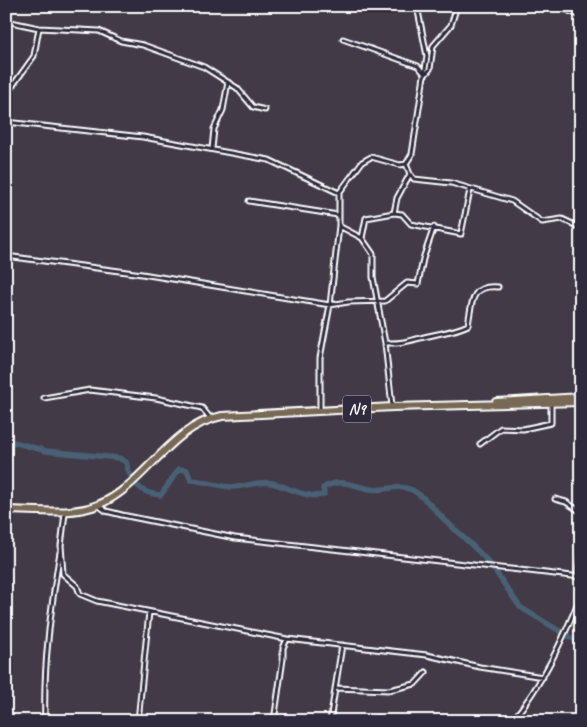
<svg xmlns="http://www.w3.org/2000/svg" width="587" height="727" viewBox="0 0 587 727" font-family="Caveat,sans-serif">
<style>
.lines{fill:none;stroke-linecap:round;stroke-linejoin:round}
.river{stroke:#4a6175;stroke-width:5.5}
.street-casing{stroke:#fff;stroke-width:7}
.highway-casing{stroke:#fff;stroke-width:10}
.street{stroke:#2f2a3d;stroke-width:3}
.highway{stroke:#776954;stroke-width:6}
.labels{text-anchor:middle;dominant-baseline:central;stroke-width:5;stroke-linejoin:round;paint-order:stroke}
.shield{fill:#2f2a3d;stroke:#c1bfc5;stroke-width:1}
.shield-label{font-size:16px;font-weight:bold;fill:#fff}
</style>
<rect width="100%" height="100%" fill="#423a47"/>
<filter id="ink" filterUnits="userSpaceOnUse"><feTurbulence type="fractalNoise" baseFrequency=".02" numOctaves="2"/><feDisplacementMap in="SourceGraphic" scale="10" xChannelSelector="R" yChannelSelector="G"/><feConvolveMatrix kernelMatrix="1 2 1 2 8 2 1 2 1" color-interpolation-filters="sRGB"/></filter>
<g filter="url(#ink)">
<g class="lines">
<!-- river -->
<path class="river" d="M6,440L46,451L119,458L126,462C130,482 140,494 161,495L179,469L187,470L191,480C205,481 219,487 233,487C246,487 260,480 272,483C286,486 311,501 324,494L323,488C340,477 353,486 370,489C385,492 396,483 412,490C425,496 436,512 446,521C461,536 477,548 490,564
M493,568L520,607L581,644"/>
<!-- street casing -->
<g class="street-casing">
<path id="street" d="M557,6L581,16
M6,21L39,28L99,31L121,41L143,45L204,67L237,88L253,107L265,110
M343,39L418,66L424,73
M425,75L430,69L433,46L451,25L457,6
M6,95L34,56L39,28
M6,122L143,137L269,160L339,193
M212,149L214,129L223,110L228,82
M410,174L414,179L451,183L512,201L542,222L562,219L581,228
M249,201L338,215
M394,213L397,198L410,174L406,164
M362,238L366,218L394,213L402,214L411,224L461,234L470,190
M6,256L142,274L330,305L348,302L385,301L407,283L418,284L423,259L434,227
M385,343C407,344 412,339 433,335C445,332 456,331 468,325C472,303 470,284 498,287
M44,398L90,390L156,398L202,408L211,419
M392,406L385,343L373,277V254L362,238L339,226V193L362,162L371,157L400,165L406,164L412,154L427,56L417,6
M320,410V358L330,305L339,226
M480,444L501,428L523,429L551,423V403
M555,499L566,502L581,512
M98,505L106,511L122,515L235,538L581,577
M581,544L578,571L581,574
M61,545L63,574L77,586L80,594L97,601L287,639L427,655L480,667L543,677
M61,546L65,513
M335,688L389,690L415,684L426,672
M45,721C43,665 51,607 60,552
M138,721L149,612
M274,721L283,659V648L287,639
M330,721L342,645
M372,721L377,718
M512,721C543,683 563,640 581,595"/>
</g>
<!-- highway casing -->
<g class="highway-casing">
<path id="highway" d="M496,402L581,397
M6,510C35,510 71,516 98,505C146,485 169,426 222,416L393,407L581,402"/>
</g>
<!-- street -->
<use href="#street" class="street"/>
<!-- highway -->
<use href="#highway" class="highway"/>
</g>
</g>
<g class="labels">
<!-- shield labels -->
<rect class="shield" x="343" y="395.5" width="28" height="27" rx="4"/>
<g class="shield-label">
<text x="357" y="409">N9</text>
</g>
</g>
<!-- margin -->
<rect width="587" height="727" fill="none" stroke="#2f2a3d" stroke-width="25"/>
<rect x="12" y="12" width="562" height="702" fill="none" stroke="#fff" stroke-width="2" filter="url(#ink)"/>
</svg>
